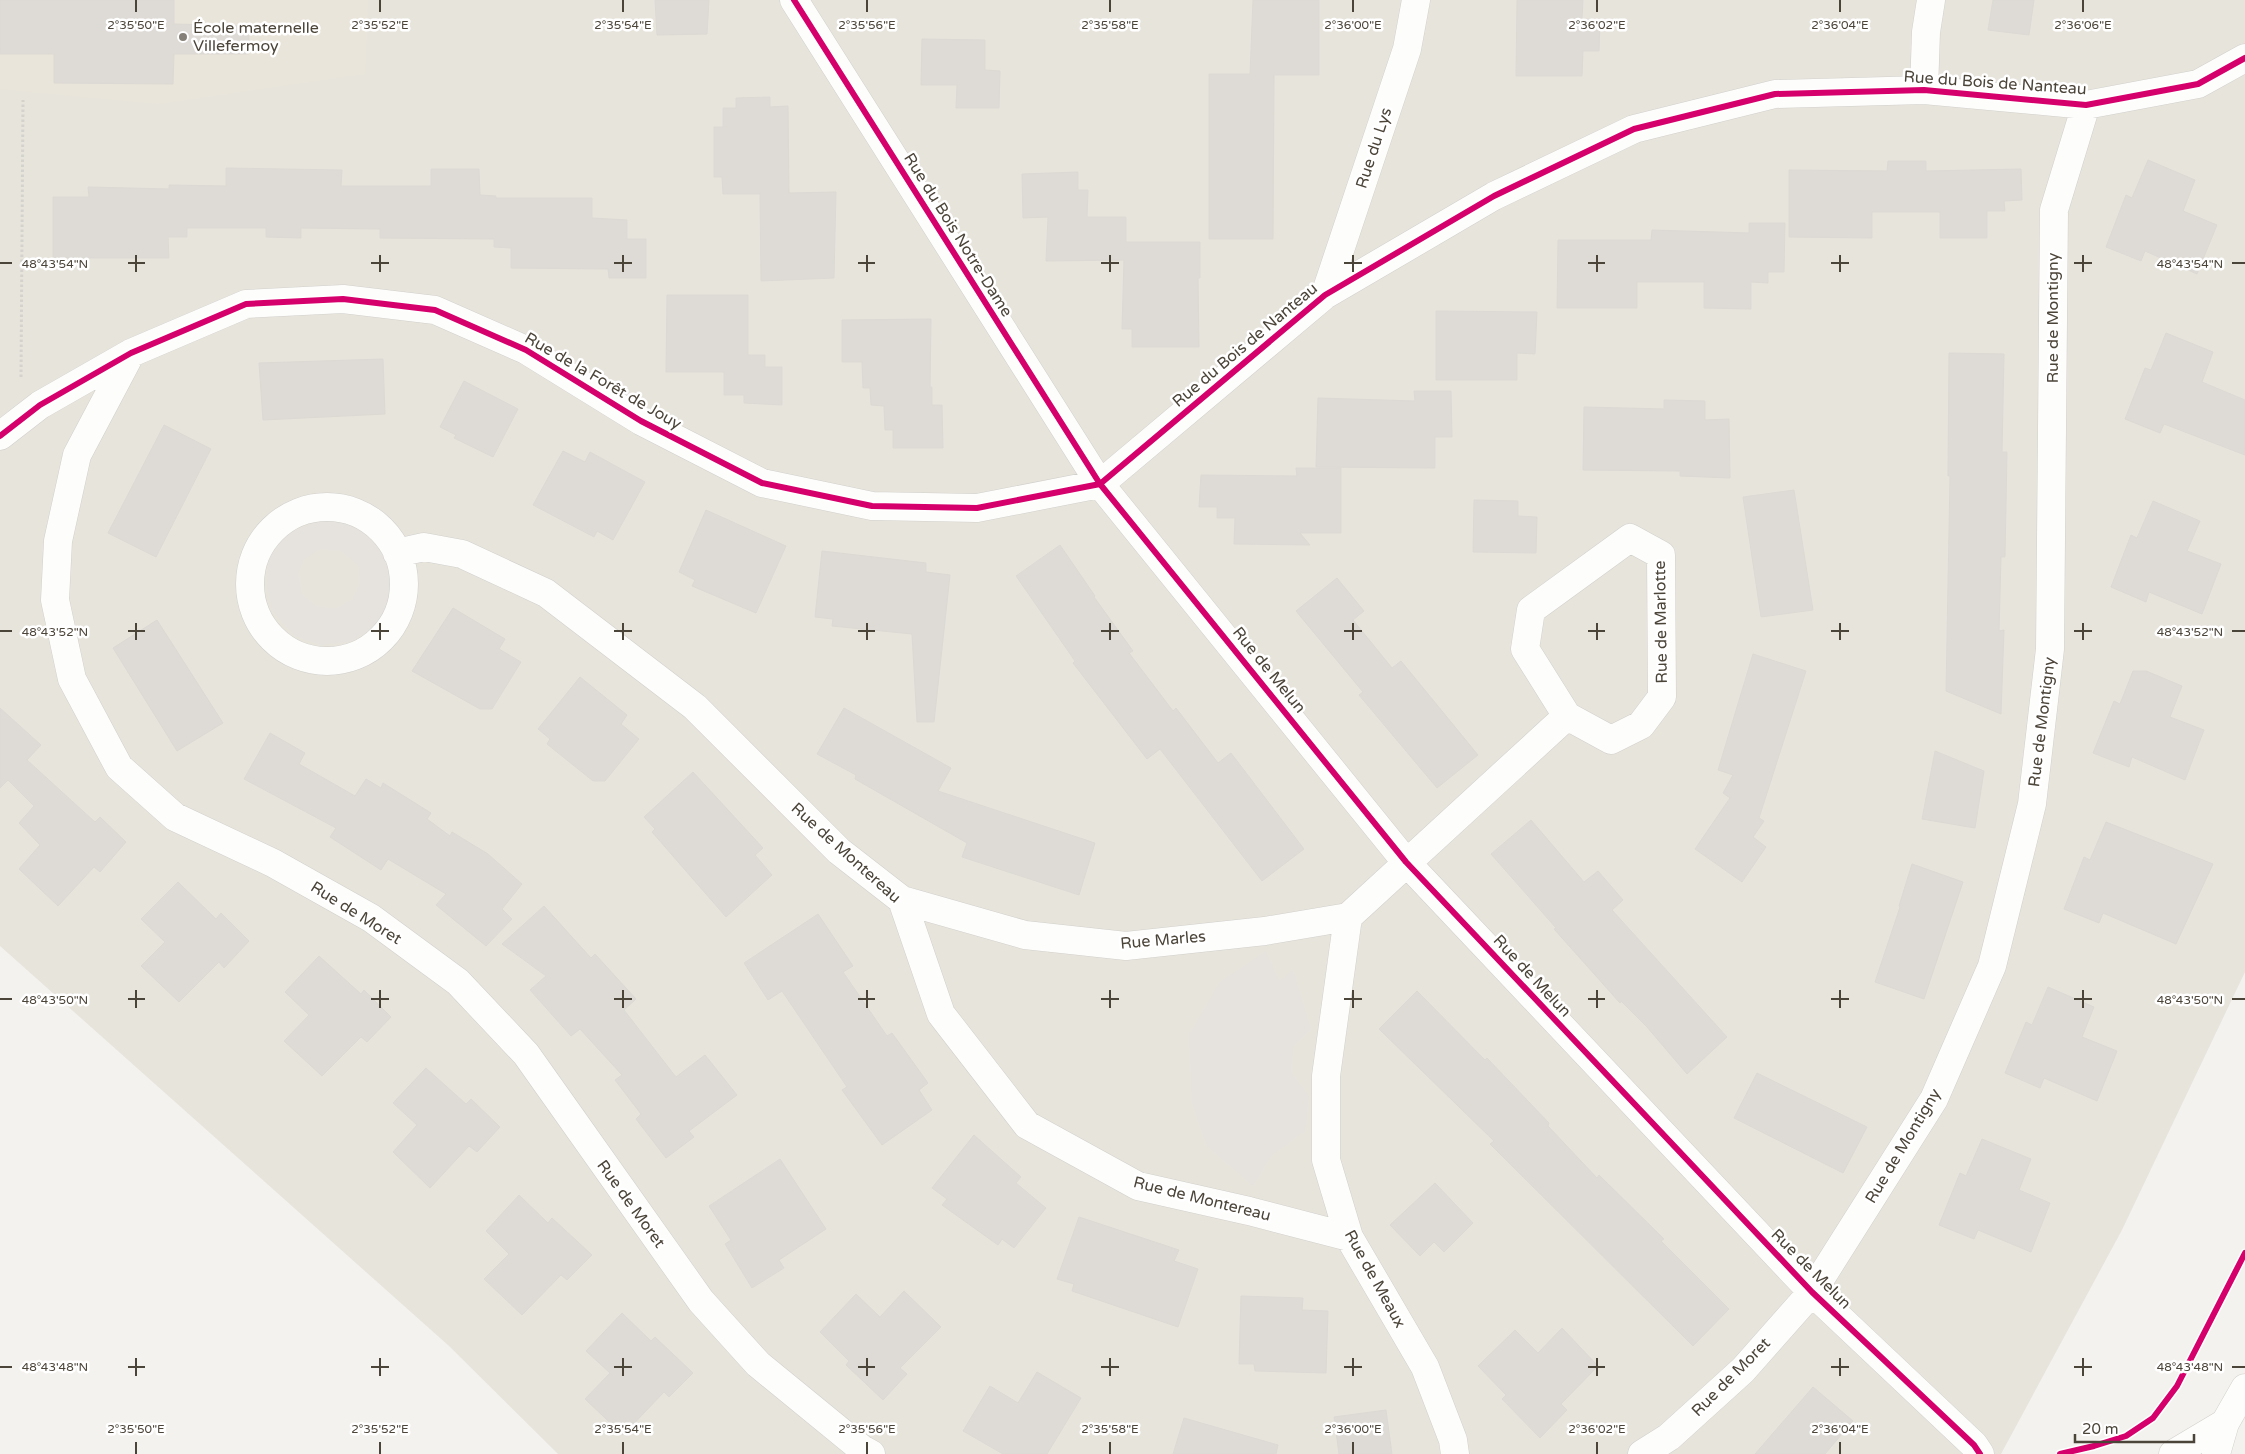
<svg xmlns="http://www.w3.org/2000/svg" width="2245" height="1454" viewBox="0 0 2245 1454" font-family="'Varela Round',sans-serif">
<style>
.residential{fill:#e7e4dc}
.education{fill:#eae5da}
.parking{fill:#e6e3df;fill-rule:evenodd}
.building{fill:#dedbd6;stroke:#dcd9d4}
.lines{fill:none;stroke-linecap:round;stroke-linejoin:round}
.minor-casing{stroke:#d2d0cb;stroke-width:29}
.tertiary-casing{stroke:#d2d0cb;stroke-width:29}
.path{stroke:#d3d2cc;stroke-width:3;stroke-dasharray:2.5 2.5;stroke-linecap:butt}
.minor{stroke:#fdfdfc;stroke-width:28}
.tertiary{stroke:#fdfdfc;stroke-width:28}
.cycleway-casing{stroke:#fff;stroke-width:9}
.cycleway{stroke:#d6006c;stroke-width:6}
.ticks{fill:none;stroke:#4b4439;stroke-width:2}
.poi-dot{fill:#868178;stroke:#fff;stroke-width:2}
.labels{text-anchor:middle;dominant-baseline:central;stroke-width:5;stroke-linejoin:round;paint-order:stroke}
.poi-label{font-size:16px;fill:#4b4439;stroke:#fff;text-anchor:start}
.street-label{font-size:16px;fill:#4b4439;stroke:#fff}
.ticks-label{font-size:12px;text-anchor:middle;fill:#4b4439;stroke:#fff;stroke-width:5;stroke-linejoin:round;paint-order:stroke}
</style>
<rect width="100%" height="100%" fill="#f4f2ee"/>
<!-- residential -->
<path class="residential" d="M0,0H2245V972L2122,1230L2001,1454H558L449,1346L0,946Z"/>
<!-- education -->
<path class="education" d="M0,0H368L365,74L158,104L0,89Z"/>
<!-- parking -->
<path class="parking" d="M335,519L355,525L382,539L396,574L390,604L376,627L351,641L322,645L295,636L273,612L267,587L269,555L287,534L313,523ZM321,549L341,551L359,566L360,583L352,600L335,609L316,606L302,594L298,574L304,559Z
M1266,951L1279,981L1293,970L1311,1029L1293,1047L1291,1073L1309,1096L1305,1131L1271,1156L1253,1186L1207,1146L1192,1103L1189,1035L1220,982Z"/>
<!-- building -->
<path class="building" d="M0,0H174V24L249,26V54H174L173,84L54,83V54H0Z
M655,0H709L707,34L657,35Z
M1253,0H1319V75H1274L1273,239H1209V74H1250Z
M1517,0H1583L1582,19L1600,20L1599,51H1583L1582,76H1516Z
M1993,0H2034L2029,35L1988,30Z
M922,39L985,40V70L1000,71L999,108H956L957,85H921Z
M770,97V107L788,106L789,193L836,192L834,278L761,281L760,194H723L722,177H714V127H723V108H736V98Z
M2148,160L2195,180L2183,211L2217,225L2197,274L2145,251L2141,261L2106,247L2126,195L2132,198Z
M1888,161H1926V171L2021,169L2022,200L2004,201L2005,211H1987V238H1940V212H1872V238L1789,237V170L1887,171Z
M226,168L342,170L341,186H431V169H479L480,195L496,196V198H592V218L627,220V239H646V278H609L608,269L511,268V248L494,247V239L380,238V229L301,228V238L266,237V228H187V237H168L169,258H53V197H89L88,187L169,189V185L226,186Z
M1078,172V190H1088L1087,217H1126V242H1200V278H1198L1199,347H1132V329H1122L1124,260L1046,261L1048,217L1023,218L1022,174Z
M1749,223H1785L1784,272H1768V283L1751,282V309L1704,308V282H1637V308H1557L1558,240H1651L1652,230L1749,233Z
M667,295H748V355H765V367H782V405L744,403V395H724V372H666Z
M1436,311L1537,312L1535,354L1517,353V380H1436Z
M931,319L930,387H932V405H942L943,448H893V430H885L884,406L871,405L870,388H863L862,362H842V320Z
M2166,333L2213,352L2202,382L2245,400V455L2164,424L2160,433L2125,419L2145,368L2151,370Z
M1949,353L2004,354L2002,452H2007L2005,557H2001L1999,631L2004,630L2001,714L1946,691L1950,476H1948Z
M383,359L385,414L263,420L259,363Z
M464,381L518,409L493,457L454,438L456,435L440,427Z
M1414,391H1451L1452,437H1435V468L1316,467L1318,398L1415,401Z
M1664,400L1705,401V420L1729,419L1730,478L1680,476V471L1583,470L1584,407L1664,409Z
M164,425L211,449L156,557L108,533Z
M563,451L585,462L590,452L645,482L613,540L597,531L594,537L533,505Z
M1296,468H1341V533H1300L1310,545L1234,544L1235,518H1217V507H1199L1201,475L1297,476Z
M1794,490L1813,610L1761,617L1743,497Z
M1474,500L1518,501V516L1537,517L1536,553L1473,552Z
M2153,501L2200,521L2187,551L2221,564L2202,614L2149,592L2146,602L2111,587L2131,535L2137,538Z
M706,510L786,546L756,613L692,586L695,580L679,572Z
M1060,545L1095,596L1094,597L1133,651L1129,653L1173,711L1176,708L1218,763L1231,753L1304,849L1262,881L1160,749L1147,759L1073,663L1075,661L1016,576Z
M822,551L926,563V572L950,575L934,722H917L912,634L832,626L833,619L815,617Z
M1337,578L1364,611L1353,620L1392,668L1401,661L1478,755L1437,788L1359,695L1363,692L1296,611Z
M453,608L505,639L499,649L521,662L492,709H480L412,671Z
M157,620L223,723L177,751L113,648Z
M1753,654L1806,671L1759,818L1764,821L1753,837L1766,847L1742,882L1695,849L1730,798L1723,793L1733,775L1718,770Z
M2133,671H2146L2182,686L2170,717L2204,730L2185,780L2132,757L2129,767L2093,753L2114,701L2120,704Z
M580,677L627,715L621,724L639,739L605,781H593L547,744L550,739L538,729Z
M0,708L41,745L27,760L95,822L100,817L126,842L100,872L94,867L58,906L19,869L40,845L19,823L34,806L8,780L0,788Z
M844,708L951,768L938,791L1095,843L1079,895L962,857L967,843L855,779L856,775L817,754Z
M270,733L305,753L299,764L355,796L366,779L381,788L383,783L431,813L427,819L450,836L452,832L488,854L522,884L502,909L512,919L486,946L436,905L446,894L388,859L381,870L330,837L336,828L244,779Z
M1935,751L1984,771L1975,828L1922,819Z
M693,772L763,848L755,855L772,875L726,917L652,832L655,829L644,817Z
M1531,820L1584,882L1598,871L1623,900L1612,910L1727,1037L1687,1074L1647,1027L1621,1001L1620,1003L1554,929L1556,928L1491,854Z
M2106,822L2213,864L2176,944L2103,913L2099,923L2064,909L2084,857L2090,860Z
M1912,864L1963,882L1924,999L1875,982L1900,907L1899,906Z
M178,882L216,919L221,913L249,941L224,968L219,962L179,1002L141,966L165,942L141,919Z
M544,906L591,958L595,954L636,999L624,1010L676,1077L705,1055L737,1095L689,1131L694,1137L666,1158L636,1119L641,1114L615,1080L622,1075L580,1029L571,1036L530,990L546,976L502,944Z
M818,914L853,966L843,972L887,1036L892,1033L928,1083L919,1090L932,1110L882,1145L842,1090L847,1087L782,991L768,1000L744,963Z
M319,956L361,994L364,990L391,1017L367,1042L361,1037L322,1076L284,1041L309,1015L285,992Z
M2048,987L2094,1007L2082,1037L2117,1051L2097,1101L2044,1078L2040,1088L2005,1073L2026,1022L2032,1025Z
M1417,991L1485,1060L1487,1058L1549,1123L1548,1126L1597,1178L1599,1175L1664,1239L1661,1241L1729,1309L1693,1346L1490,1144L1494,1141L1379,1029Z
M426,1068L466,1104L471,1099L500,1127L477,1152L469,1146L430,1188L393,1152L417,1125L393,1103Z
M1757,1073L1867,1127L1843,1173L1734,1118Z
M974,1135L1021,1177L1016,1183L1046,1208L1014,1248L1002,1239L998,1245L942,1205L947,1199L932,1188Z
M1982,1139L2031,1159L2019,1190L2050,1203L2031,1252L1978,1230L1974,1239L1939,1225L1960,1173L1966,1176Z
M780,1159L826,1229L779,1260L784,1268L752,1288L725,1244L731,1240L709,1206Z
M1435,1183L1473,1223L1444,1252L1434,1242L1420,1256L1390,1225Z
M519,1195L548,1223L552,1218L592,1255L567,1280L561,1275L522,1315L484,1279L509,1254L486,1231Z
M1079,1217L1179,1250L1174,1261L1198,1269L1178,1327L1072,1291L1074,1284L1057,1279Z
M904,1291L941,1327L900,1368L907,1374L883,1400L846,1365L849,1361L820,1332L856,1294L880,1317Z
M1241,1296L1303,1298L1302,1310L1328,1311L1326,1373L1255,1371L1254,1364H1239Z
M622,1313L651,1341L655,1337L693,1373L669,1397L664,1392L623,1435L585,1399L610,1373L586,1351Z
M1562,1328L1598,1366L1561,1404L1567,1410L1540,1438L1502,1399L1506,1395L1478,1366L1515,1330L1538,1353Z
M1037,1372L1081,1398L1047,1454H1003L963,1431L990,1386L1018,1403Z
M1813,1387L1853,1421L1825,1454H1755Z
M1386,1410L1392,1454H1339L1334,1417Z
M1184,1418L1278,1445L1276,1454H1173Z"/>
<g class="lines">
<!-- minor casing -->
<g class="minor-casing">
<path id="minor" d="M794,0L1100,484L1406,862L1812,1292L1974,1445L1980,1454
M1924,90L1926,32L1931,0
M1325,295L1407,49L1416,0
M131,353L77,455L58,541L55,600L72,679L119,767L175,817L273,863L371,918L458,982L526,1054L701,1301L758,1364L862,1449L871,1454
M0,436L40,405L131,353L246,304L343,299L435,310L526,350L641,421L762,483L872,506L977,508L1100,484L1325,295L1494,196L1634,129L1775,94L1924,90L2086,105L2198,84L2245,58
M250 584a77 77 0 1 1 154 0a77 77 0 1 1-154 0Z
M1630,538L1661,555L1662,697L1641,725L1611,740L1567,716L1525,649L1531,610Z
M397,553L424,547L462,554L546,593L695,707L839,851L902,900L941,1014L1027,1125L1138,1186L1249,1211L1349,1237
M902,900L1025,935L1126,946L1265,931L1348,917L1567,716
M1348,917L1326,1076V1160L1349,1237L1425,1367L1453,1440L1455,1454
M1642,1454L1669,1437L1743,1370L1812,1292L1934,1099L1992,966L2032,804L2050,649L2054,210L2086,105"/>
</g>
<!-- tertiary casing -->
<g class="tertiary-casing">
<path id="tertiary" d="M2173,1454L2225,1423
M2216,1454L2225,1423L2245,1388"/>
</g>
<!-- path -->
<path class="path" d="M21,377L23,100"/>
<!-- minor -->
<use href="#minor" class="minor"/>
<!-- tertiary -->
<use href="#tertiary" class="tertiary"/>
<!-- cycleway casing -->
<g class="cycleway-casing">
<path id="cycleway" d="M794,0L1100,484L1406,862L1812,1292L1974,1445L1980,1454
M0,436L40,405L131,353L246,304L343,299L435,310L526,350L641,421L762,483L872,506L977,508L1100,484L1325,295L1494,196L1634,129L1775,94L1924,90L2086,105L2198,84L2245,58
M2060,1454L2094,1446L2126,1436L2153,1418L2177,1386L2245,1253"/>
</g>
<!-- cycleway -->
<use href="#cycleway" class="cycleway"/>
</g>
<!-- ticks -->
<path class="ticks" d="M136,0V12M380,0V12M623,0V12M867,0V12M1110,0V12M1353,0V12M1597,0V12M1840,0V12M2083,0V12M136,255V272M380,255V272M623,255V272M867,255V272M1110,255V272M1353,255V272M1597,255V272M1840,255V272M2083,255V272M0,263H12M128,263H145M371,263H389M614,263H632M858,263H875M1101,263H1119M1344,263H1362M1588,263H1605M1831,263H1849M2074,263H2092M2232,263H2245M136,623V640M380,623V640M623,623V640M867,623V640M1110,623V640M1353,623V640M1597,623V640M1840,623V640M2083,623V640M0,631H12M128,631H145M371,631H389M614,631H632M858,631H875M1101,631H1119M1344,631H1362M1588,631H1605M1831,631H1849M2074,631H2092M2232,631H2245M136,990V1008M380,990V1008M623,990V1008M867,990V1008M1110,990V1008M1353,990V1008M1597,990V1008M1840,990V1008M2083,990V1008M0,999H12M128,999H145M371,999H389M614,999H632M858,999H875M1101,999H1119M1344,999H1362M1588,999H1605M1831,999H1849M2074,999H2092M2232,999H2245M136,1358V1376M380,1358V1376M623,1358V1376M867,1358V1376M1110,1358V1376M1353,1358V1376M1597,1358V1376M1840,1358V1376M2083,1358V1376M0,1367H12M128,1367H145M371,1367H389M614,1367H632M858,1367H875M1101,1367H1119M1344,1367H1362M1588,1367H1605M1831,1367H1849M2074,1367H2092M2232,1367H2245M136,1442V1454M380,1442V1454M623,1442V1454M867,1442V1454M1110,1442V1454M1353,1442V1454M1597,1442V1454M1840,1442V1454"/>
<!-- markers -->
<circle class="poi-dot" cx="183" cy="37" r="5"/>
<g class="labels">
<!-- poi labels -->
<g class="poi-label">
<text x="193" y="28">École maternelle<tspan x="193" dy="18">Villefermoy</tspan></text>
</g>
<!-- street labels -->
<g class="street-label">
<text transform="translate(1995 83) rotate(4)">Rue du Bois de Nanteau</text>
<text transform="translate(1374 148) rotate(-72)">Rue du Lys</text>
<text transform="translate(958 235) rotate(58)">Rue du Bois Notre-Dame</text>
<text transform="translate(2053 318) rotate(-90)">Rue de Montigny</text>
<text transform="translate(1245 345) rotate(-40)">Rue du Bois de Nanteau</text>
<text transform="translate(603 381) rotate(30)">Rue de la Forêt de Jouy</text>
<text transform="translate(1661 622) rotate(-91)">Rue de Marlotte</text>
<text transform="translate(1269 670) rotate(51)">Rue de Melun</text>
<text transform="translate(2042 722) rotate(-83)">Rue de Montigny</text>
<text transform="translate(846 853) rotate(42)">Rue de Montereau</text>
<text transform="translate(356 913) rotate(32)">Rue de Moret</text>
<text transform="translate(1163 940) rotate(-5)">Rue Marles</text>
<text transform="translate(1532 976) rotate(47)">Rue de Melun</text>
<text transform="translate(1903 1146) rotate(-59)">Rue de Montigny</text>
<text transform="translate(1202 1199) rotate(14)">Rue de Montereau</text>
<text transform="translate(631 1204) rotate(54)">Rue de Moret</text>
<text transform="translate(1811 1269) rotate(45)">Rue de Melun</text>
<text transform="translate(1375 1279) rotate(61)">Rue de Meaux</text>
<text transform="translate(1731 1377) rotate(-45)">Rue de Moret</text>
</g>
</g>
<g class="ticks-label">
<text x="136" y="29">2°35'50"E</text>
<text x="380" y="29">2°35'52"E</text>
<text x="623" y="29">2°35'54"E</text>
<text x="867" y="29">2°35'56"E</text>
<text x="1110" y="29">2°35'58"E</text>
<text x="1353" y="29">2°36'00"E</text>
<text x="1597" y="29">2°36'02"E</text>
<text x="1840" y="29">2°36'04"E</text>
<text x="2083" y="29">2°36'06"E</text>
<text x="55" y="268">48°43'54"N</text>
<text x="2190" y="268">48°43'54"N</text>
<text x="55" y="636">48°43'52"N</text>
<text x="2190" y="636">48°43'52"N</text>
<text x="55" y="1004">48°43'50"N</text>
<text x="2190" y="1004">48°43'50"N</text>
<text x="55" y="1371">48°43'48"N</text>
<text x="2190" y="1371">48°43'48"N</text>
<text x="136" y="1433">2°35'50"E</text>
<text x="380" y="1433">2°35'52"E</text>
<text x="623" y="1433">2°35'54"E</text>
<text x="867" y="1433">2°35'56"E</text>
<text x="1110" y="1433">2°35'58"E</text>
<text x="1353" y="1433">2°36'00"E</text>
<text x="1597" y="1433">2°36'02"E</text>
<text x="1840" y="1433">2°36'04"E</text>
</g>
<!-- scale -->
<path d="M2075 1434v8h119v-8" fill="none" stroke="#4b4439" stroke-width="2.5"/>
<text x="2082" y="1434" font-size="15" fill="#4b4439" stroke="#ffffff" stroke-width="4" paint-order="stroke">20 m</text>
</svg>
